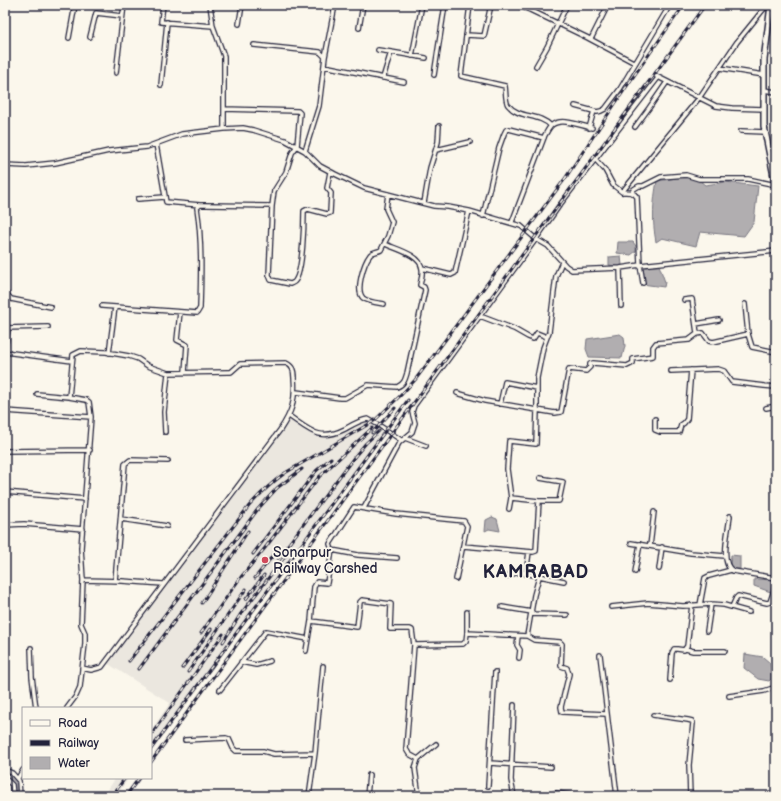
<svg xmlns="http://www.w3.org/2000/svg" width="781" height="801" viewBox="0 0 781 801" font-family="'Balsamiq Sans',sans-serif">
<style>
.built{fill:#ebe7df}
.water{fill:#b1aeb0;stroke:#787681}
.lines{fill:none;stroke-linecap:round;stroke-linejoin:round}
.canal{stroke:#b1aeb0;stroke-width:4.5}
.minor-casing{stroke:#22223b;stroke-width:6}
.secondary-casing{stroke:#22223b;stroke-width:8}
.minor{stroke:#fbf7ec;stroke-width:3.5}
.secondary{stroke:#fbf7ec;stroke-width:5}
.rail-casing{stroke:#22223b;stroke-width:3}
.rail{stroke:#fbf7ec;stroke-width:1.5;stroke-dasharray:4.5;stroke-linecap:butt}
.poi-dot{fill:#d1495b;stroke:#fbf7ec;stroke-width:1.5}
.labels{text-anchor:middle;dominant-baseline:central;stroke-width:3.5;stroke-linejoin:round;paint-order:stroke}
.poi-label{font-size:14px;fill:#22223b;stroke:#fbf7ec;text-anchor:start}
.district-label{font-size:18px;font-weight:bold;letter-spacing:1px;fill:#22223b;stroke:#fbf7ec}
</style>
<rect width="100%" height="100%" fill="#fbf7ec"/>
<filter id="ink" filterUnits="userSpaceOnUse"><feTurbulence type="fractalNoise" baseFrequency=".025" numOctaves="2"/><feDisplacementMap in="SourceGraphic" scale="8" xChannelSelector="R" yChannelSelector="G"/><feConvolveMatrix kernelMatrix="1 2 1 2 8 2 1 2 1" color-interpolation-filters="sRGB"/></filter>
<g filter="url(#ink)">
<!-- built -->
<path class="built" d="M290,418L312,434L322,436L338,434L365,420H370L383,431L151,747V730L170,703L107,663Z
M116,778H129L116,796H103Z"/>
<!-- water -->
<path class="water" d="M689,176L695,177L705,185L725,182L758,186L754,222L744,236L700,232L696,246L662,238L656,242C652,221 653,202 657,181Z
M618,242H633L636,246V251L631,255L617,253Z
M621,256L622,265L619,267L609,265V257Z
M659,265L665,282L664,287L642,284L641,266Z
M620,334L624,337L625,346L622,358L589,357L586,349L587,339Z
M492,517L497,519L500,531L489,529L485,531L486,520Z
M731,555L740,556V569H733L730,566Z
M754,579L776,580V594L754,586Z
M745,654L763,657L770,663L772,678L769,681L758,679L744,668Z"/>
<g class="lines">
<!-- canal -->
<path class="canal" d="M5,774C16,779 15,784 16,796"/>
<!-- minor casing -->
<g class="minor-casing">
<path id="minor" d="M163,5L161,22L213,26
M210,5L213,26L224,56V129L243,128L253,130L285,140L305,151L320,166L335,174L364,188L434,206L448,207L469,211L521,226L536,239L548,246L566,266L572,270L620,268L640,265L776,251
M470,5L461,76L505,86C506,91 505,101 508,105C519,119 539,113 551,126
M516,5L530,10L588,38L635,63
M239,24L242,5
M359,28L363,5
M466,35L484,36L491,5
M90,37L96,13L122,16
M69,38L75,5
M591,39L608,5
M254,45L320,52L325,57L319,106L305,151
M378,50L391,52
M412,56L422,5
M325,57L335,5
M324,66L404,82
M536,66L547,47L567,5
M720,68L764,75
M116,73L124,5
M434,75L445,5
M656,76L716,106L732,108L764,109
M383,78L391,52L426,58
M161,85L167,22
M764,90L776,92
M575,106L597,112L601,111L605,109L620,89L670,5
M224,109L298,111L300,113L297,146L292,153L286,172L274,191L272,206L269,275L271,280L290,284C292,283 294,283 295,281C303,271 304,224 304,211L308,209L327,214L330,213L331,193L327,188L330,172
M635,127L649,108L667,82
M589,128L594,111
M741,131L765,132
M156,144L166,202L200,205
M436,150L470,142
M595,159L605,170L613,185L622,192C628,192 633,191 637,197L640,265L643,283
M5,165L26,166L55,163L109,151L147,147L182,134L224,129
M622,192L699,98L737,42L767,5
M632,192L634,189L639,186H643L661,177L686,175L699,179H748L776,185
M138,199L165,197
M424,203L430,168L438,142L439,126
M483,216L499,148L504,134L506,130L509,129L544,138
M512,222L545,135C547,132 549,127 552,125C562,117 581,126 592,128
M562,262L556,276L549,332L543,348L537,378V410L555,413L561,412L569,369L586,371L590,367V364L593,363L627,366L633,363V359L653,356V347L656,343L689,340L697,334L703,333L709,341L713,342L748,334
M422,268L451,275L455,273L469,211
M620,268L621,306
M5,292L11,299L51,307
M684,300L692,299L697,333
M384,304C378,303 368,302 363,298C355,290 364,263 370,255C372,252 377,252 381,250L388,236L392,222L386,209L388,194
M745,304L748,334L752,347L776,352
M102,306L197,313L200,308C201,275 202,240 197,208L200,205H206L272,206
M180,312L177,340L187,345L185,372
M480,316L514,329L528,337L533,339L537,333L547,337
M696,324L719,320
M5,328L48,327
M5,351L8,328
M5,352L72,361
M109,353L115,307
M671,371L718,369L724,371L732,382L764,386L776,387
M296,392L340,398H345L368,385L397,387C404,384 405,380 407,373L425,290L424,287L420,285C421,280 423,274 422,269C421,255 396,249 385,244
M457,393L485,401L537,410L536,444L509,441L507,469L511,498L539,501H559L563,482L540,478
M37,394L69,397
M500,404L505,382L537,388
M766,408L776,406
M5,411L91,417
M289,416C310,430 319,442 345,429C352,425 360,420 368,419L377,424L401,440
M655,419V430L660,432H679L681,425L684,423L687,419L691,370
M165,432L164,412L168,373
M405,438L426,446
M5,451L90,450
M5,492L85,499
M364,508L399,443L412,432L415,423L412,412L414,406L536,239L559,206L658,78
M509,509L511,498
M730,516C729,529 719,564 733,571L776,578
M121,519L167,526
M5,525L24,524L83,529
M631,543L691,553L725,556
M463,546L533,552L536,551L539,501
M650,546L654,512
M332,550L358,555L397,558
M659,569L662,547
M635,572L640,544
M526,574L529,552
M507,576L519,572L564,581
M83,580L122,581L163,584
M115,581L125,464L130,460L168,461
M700,605L705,578L709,576L731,570
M502,607L532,612
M611,607L648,603L683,606L711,604L724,605L749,612
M732,607L736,598L738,596L767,603L770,602L776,584
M467,612V633L527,636L534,595L539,577
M532,614L567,615
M311,621L357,627L360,602L362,600L391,604L390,629H410L412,630L414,645L406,749L409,754L418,759L415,768L419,796
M707,631L711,604
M518,636L517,645L520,650L519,658
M527,636L534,640L560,642L562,644L561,666L567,668L569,674L561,707L562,712L606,714
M414,645L463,644L466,641L467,633
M31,648L32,677L36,708
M686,649L693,651H725
M306,651L311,621L314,587L317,582L327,583L332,550L330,544L354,507L396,514L464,521L467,526L456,579
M600,655L617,796
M241,662L256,665L270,661
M670,680L672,653L674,649H677L684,650L687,646L692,605
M220,690L266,631L308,639
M729,696L764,691L776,687
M514,705L511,780L514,796
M67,708L76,696L80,687L85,644V633L81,624L83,580L81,548L91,417L89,402L86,400L69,397L73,355L81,351L106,352L129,356L138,359L148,366L168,373L228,372H231L240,364L286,363C293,366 294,371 294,378C296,400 292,412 280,430L102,667L91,670L82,668
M653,715L688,720L692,721L693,723L689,765L690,796H689
M185,740L226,738L229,739L233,748L236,751H263L274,754L315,753
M418,759L436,744
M490,763L551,767
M5,770L12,773L19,781L20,796
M5,778L12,785L13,796
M18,778L23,770
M488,786L495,672
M309,796L315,753L323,666
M367,796L369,775
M550,796L552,794L555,793L571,795"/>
</g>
<!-- secondary casing -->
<g class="secondary-casing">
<path id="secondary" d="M771,5L764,60V126L776,186"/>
</g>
<!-- minor -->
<use href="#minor" class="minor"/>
<!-- secondary -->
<use href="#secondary" class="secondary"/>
<!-- rail casing -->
<g class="rail-casing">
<path id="rail" d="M564,180L631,80L684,5
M372,433L395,408
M253,554L316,471L331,458
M278,558L355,456L366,443L379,431
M255,578L279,548
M246,599L264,575
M202,603L248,531
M201,633L241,577L265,548L319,477L372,428
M223,642L240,615L286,555
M129,661L249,506C260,494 271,483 285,473L374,421L401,395L415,380L434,355L567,176
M182,668L211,629
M139,669L258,509L277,488L302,469
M188,672L246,589
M151,735L223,634
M151,749L408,400
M151,762L705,5
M112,796L125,778
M126,796L139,778"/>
</g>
<!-- rail -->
<use href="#rail" class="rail"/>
</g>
</g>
<!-- markers -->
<circle class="poi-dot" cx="265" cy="560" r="4"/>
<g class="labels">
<!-- poi labels -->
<g class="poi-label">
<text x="273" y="552">Sonarpur<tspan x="273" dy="16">Railway Carshed</tspan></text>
</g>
<!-- district labels -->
<g class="district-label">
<text x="536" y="572">KAMRABAD</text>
</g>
</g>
<!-- margin -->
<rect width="781" height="801" fill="none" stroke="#fbf7ec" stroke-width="20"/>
<rect x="10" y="10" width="761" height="781" fill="none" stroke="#22223b" stroke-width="1.5" filter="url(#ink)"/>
<!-- legend -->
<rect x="22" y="707" width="130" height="72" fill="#fbf7ec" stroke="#a4a2a5"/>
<rect x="30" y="720" width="20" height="6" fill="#fbf7ec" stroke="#a4a2a5"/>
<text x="58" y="727" font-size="12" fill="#22223b">Road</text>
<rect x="30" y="740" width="20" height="6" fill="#22223b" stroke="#a4a2a5"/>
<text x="58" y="747" font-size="12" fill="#22223b">Railway</text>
<rect x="30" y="757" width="20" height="12" fill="#b1aeb0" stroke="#a4a2a5"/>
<text x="58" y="767" font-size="12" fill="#22223b">Water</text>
</svg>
